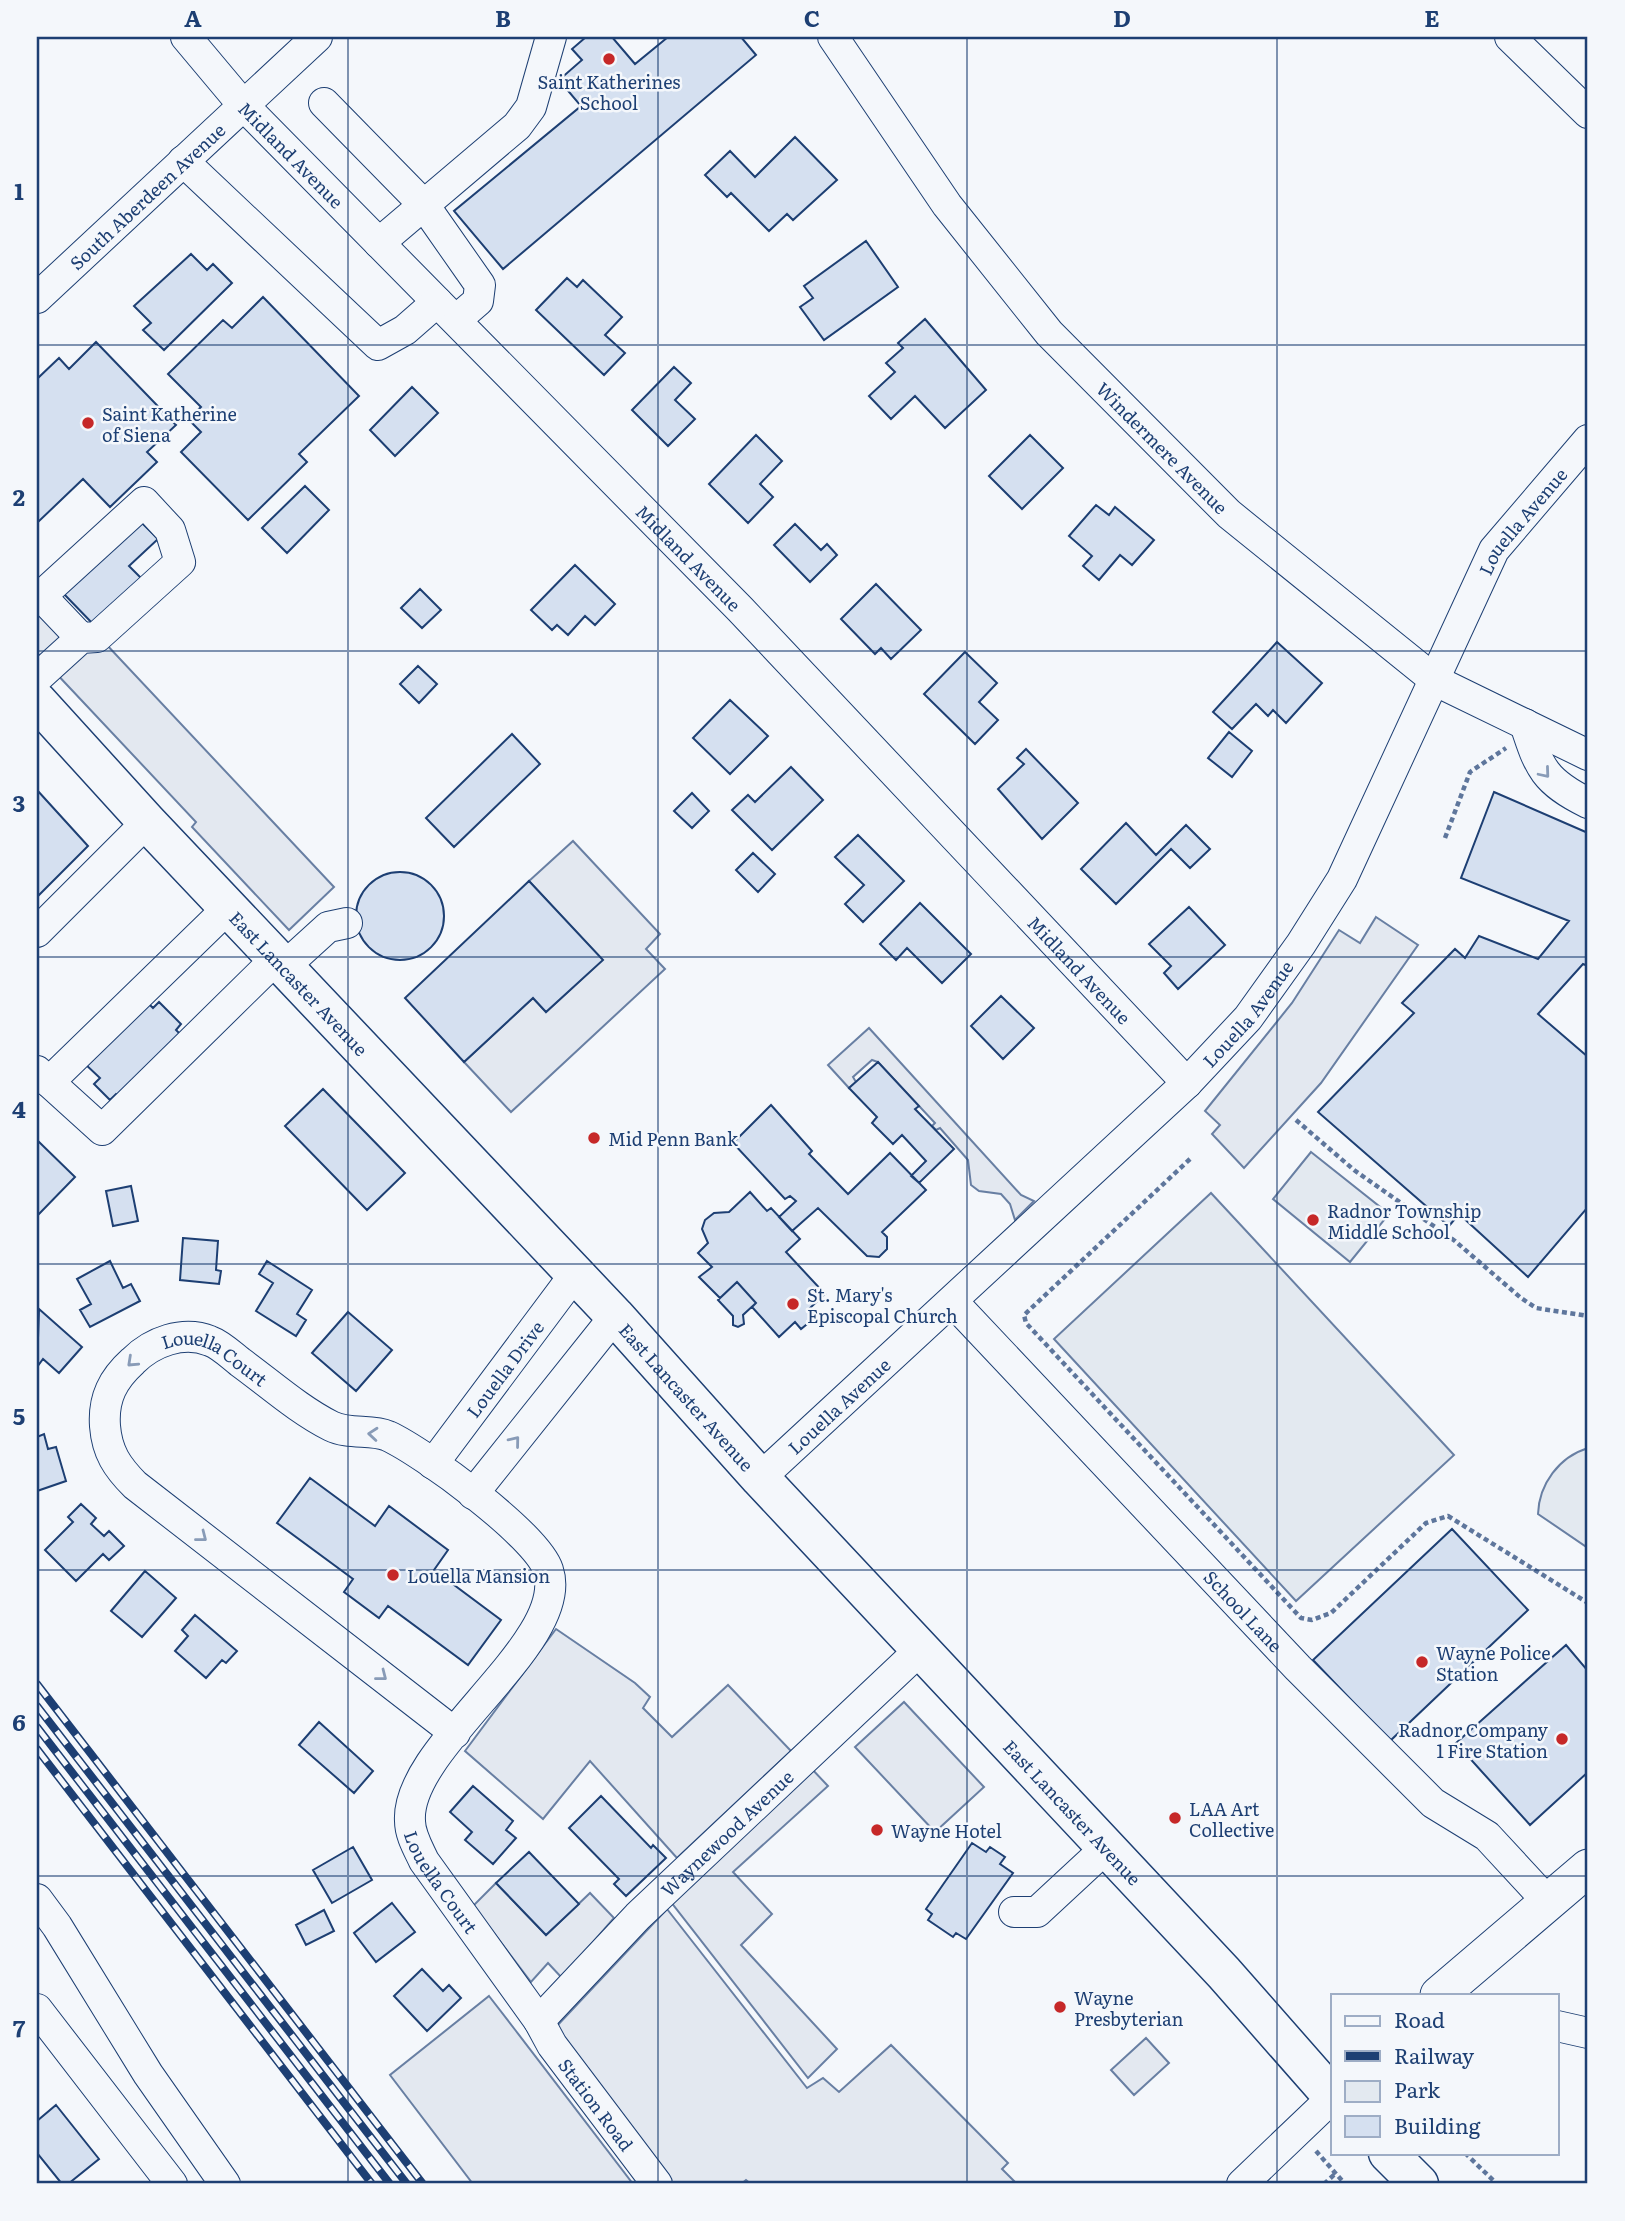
<svg xmlns="http://www.w3.org/2000/svg" width="1625" height="2221" viewBox="0 0 1625 2221" font-family="Literata,serif">
<style>
.green{fill:#e3e9f0;stroke:#687fa3;stroke-width:2}
.parking{fill:#e3e8f0;stroke:#687fa3;stroke-width:2}
.building{fill:#d5e0f0;stroke:#1d3f73;stroke-width:2}
.lines{fill:none;stroke-linecap:round;stroke-linejoin:round}
.minor-casing{stroke:#1d3f73;stroke-width:32}
.major-casing{stroke:#1d3f73;stroke-width:39}
.highway-casing{stroke:#1d3f73;stroke-width:41}
.path{stroke:#5e769c;stroke-width:4.5;stroke-dasharray:5 3.5;stroke-linecap:butt}
.minor{stroke:#f4f7fb;stroke-width:30}
.major{stroke:#f4f7fb;stroke-width:37}
.highway{stroke:#f4f7fb;stroke-width:38}
.rail-casing{stroke:#1d3f73;stroke-width:8}
.rail{stroke:#f4f7fb;stroke-width:5;stroke-dasharray:16;stroke-linecap:butt}
.oneway{stroke:#889bb7}
.grid{fill:none;stroke:#1d3f73;stroke-width:2;stroke-opacity:0.55}
.poi-dot{fill:#c62828;stroke:#f4f7fb;stroke-width:2.5}
.labels{text-anchor:middle;dominant-baseline:central;stroke-width:5;stroke-linejoin:round;paint-order:stroke}
.poi-label{font-size:18px;fill:#1d3f73;stroke:#f4f7fb;text-anchor:start}
.street-label{font-size:18px;fill:#1d3f73;stroke:#f4f7fb}
.neatline{fill:none;stroke:#1d3f73;stroke-width:2.5}
.grid-label{font-size:23px;text-anchor:middle;font-weight:bold;fill:#1d3f73}
</style>
<rect width="100%" height="100%" fill="#f4f7fb"/>
<!-- green -->
<path class="green" d="M1311,1152L1389,1214L1350,1262L1273,1199Z
M1211,1193L1454,1455L1296,1601L1054,1339Z
M1588,1448V1548L1538,1514C1539,1484 1559,1457 1588,1448Z"/>
<!-- parking -->
<path class="parking" d="M44,578L334,887L289,930L192,827L196,822L37,653V585Z
M573,841L660,934L646,949L665,969L511,1112L464,1062L533,998L546,1012L602,960L529,881Z
M1376,917L1418,945L1321,1083L1244,1168L1212,1134L1220,1125L1205,1111L1292,1003L1339,930L1360,943Z
M869,1028L1021,1195L1034,1201L1015,1220L1010,1204L1001,1194L979,1191L971,1185L968,1160L940,1128L936,1130L932,1126L935,1123L878,1062L872,1060L853,1077L856,1082L849,1088L828,1065Z
M556,1629L635,1683L650,1697L643,1708L672,1737L728,1685L791,1751L677,1858L590,1761L543,1819L465,1751Z
M904,1702L984,1787L935,1832L855,1747Z
M810,1767L828,1786L733,1872L772,1914L741,1945L837,2049L808,2078L671,1902Z
M496,1883L546,1935L590,1893L614,1918L562,1978L548,1963L531,1982L473,1906Z
M667,1909L807,2088L823,2078L839,2092L891,2045L1008,2163L1002,2169L1017,2184H751L746,2180L741,2184H670L554,2029Z
M489,1996L516,2031L633,2184H473L390,2075Z
M1146,2038L1169,2063L1134,2095L1111,2070Z"/>
<!-- building -->
<path class="building" d="M586,37H612L635,64L668,37H741L756,55L503,269L454,211L581,106L559,80L582,60L572,49Z
M795,137L837,180L793,220L787,214L769,231L731,193L727,197L705,175L730,151L755,177Z
M866,241L898,287L824,340L800,307L813,298L804,286Z
M191,254L207,270L213,264L232,283L164,350L143,330L151,323L134,306Z
M567,278L577,287L583,280L622,317L605,335L625,353L604,375L536,310Z
M263,297L359,396L299,454L307,462L248,520L181,452L201,432L188,419L201,407L168,374L223,320L232,328Z
M925,319L986,390L945,428L915,396L891,419L869,396L895,372L886,363L903,348L898,343Z
M96,342L176,425L147,452L157,462L110,507L83,479L37,523V379L59,358L69,369Z
M674,367L691,383L675,400L695,419L668,446L632,410Z
M412,387L438,413L395,456L370,430Z
M756,435L782,461L760,484L773,497L748,523L709,484Z
M1030,435L1063,468L1022,509L989,476Z
M305,486L329,510L287,553L262,528Z
M1096,505L1109,515L1115,507L1154,540L1132,565L1120,555L1099,580L1083,566L1092,556L1069,536Z
M140,521L158,539L129,566L143,580L95,626L63,593Z
M795,524L821,550L827,544L837,555L810,582L774,545Z
M575,565L615,604L595,625L585,616L568,635L557,625L552,630L531,610Z
M876,584L921,630L891,659L881,648L875,654L841,619Z
M420,589L441,610L422,628L401,608Z
M1277,642L1322,683L1286,723L1273,710L1268,716L1256,704L1232,729L1213,712Z
M965,652L997,683L979,702L998,720L975,744L924,694Z
M418,666L437,684L419,703L400,684Z
M730,700L768,736L730,774L693,738Z
M1229,732L1252,751L1232,777L1208,758Z
M512,734L540,764L454,847L426,818Z
M1026,749L1078,803L1042,839L998,789L1024,764L1017,758Z
M791,767L823,800L772,850L732,810L748,795L755,802Z
M37,790L88,846L37,897Z
M1494,792L1588,833V966L1583,964L1538,1014L1588,1057V1207L1528,1277L1459,1214L1449,1226L1318,1112L1414,1013L1402,1003L1455,949L1465,958L1479,936L1538,959L1569,921L1461,878Z
M692,793L709,811L692,828L674,811Z
M1126,823L1156,855L1186,825L1210,849L1190,868L1171,849L1116,904L1081,869Z
M858,835L904,881L863,922L845,904L864,885L835,857Z
M753,853L775,874L758,892L736,870Z
M356 916a44 44 0 1 1 88 0a44 44 0 1 1-88 0Z
M529,881L603,960L546,1012L533,998L464,1062L405,998Z
M920,903L971,954L942,983L907,948L896,960L880,944Z
M1189,907L1225,945L1178,989L1164,973L1171,966L1149,944Z
M1001,996L1034,1028L1003,1059L971,1026Z
M146,1001L153,1008L159,1002L181,1024L176,1030L183,1037L122,1099L116,1094L110,1100L94,1084L100,1078L84,1063Z
M878,1062L919,1106L915,1109L954,1149L919,1183L911,1176L926,1161L902,1135L893,1144L872,1123L877,1117L849,1088Z
M323,1089L405,1173L367,1210L285,1126Z
M771,1105L812,1151L809,1154L848,1194L890,1153L926,1190L882,1232L887,1237V1249L879,1257L867,1256L818,1208L792,1231L779,1217L796,1201L790,1196L785,1199L733,1143Z
M37,1140L75,1177L37,1216Z
M131,1186L138,1221L113,1226L106,1191Z
M750,1192L767,1211L771,1208L800,1239L786,1252L825,1294L810,1308L817,1316L801,1329L795,1322L779,1337L752,1307L756,1303L737,1282L720,1298L699,1277L712,1267L698,1253L708,1243L702,1229L705,1220L714,1213L729,1212Z
M183,1238L218,1241L216,1270L221,1271L219,1284L180,1280Z
M110,1261L123,1288L131,1284L140,1301L90,1327L80,1310L91,1304L77,1279Z
M267,1261L312,1290L297,1314L306,1320L296,1336L256,1311L273,1283L259,1274Z
M737,1282L756,1303L743,1315L744,1324L738,1327L733,1325V1316L718,1300Z
M39,1309L82,1347L59,1373L43,1359L37,1367Z
M348,1312L392,1350L356,1391L312,1353Z
M44,1434L48,1449L56,1447L66,1481L37,1491V1437Z
M310,1478L375,1526L389,1506L448,1550L434,1570L501,1620L468,1665L388,1606L379,1618L344,1592L353,1579L277,1523Z
M81,1504L96,1518L91,1524L104,1536L109,1531L124,1546L109,1560L103,1554L76,1581L45,1550L73,1522L68,1517Z
M1452,1529L1528,1610L1390,1741L1313,1660Z
M145,1571L176,1598L142,1637L111,1611Z
M195,1615L237,1651L226,1663L222,1660L206,1678L175,1651L188,1636L182,1630Z
M1566,1645L1588,1671V1772L1530,1825L1456,1743Z
M319,1722L373,1771L354,1793L299,1745Z
M473,1786L513,1821L506,1830L516,1838L493,1864L465,1840L472,1832L450,1812Z
M601,1796L651,1848L653,1845L666,1858L626,1896L614,1884L619,1879L569,1828Z
M972,1843L986,1852L990,1847L1005,1857L1000,1864L1013,1873L966,1939L956,1933L953,1937L928,1920L932,1914L926,1909Z
M353,1847L372,1880L332,1903L313,1870Z
M529,1852L579,1904L546,1935L496,1883Z
M392,1903L415,1932L376,1962L354,1933Z
M324,1910L334,1931L306,1945L296,1925Z
M422,1969L443,1991L449,1985L461,1998L427,2031L394,1996Z
M56,2105L99,2159L68,2184H62L37,2153V2121Z"/>
<g class="lines">
<!-- minor casing -->
<g class="minor-casing">
<g id="minor">
<path id="s1" d="M186,37L243,105L740,609L1187,1083"/>
<path id="s2" d="M833,37L947,205L1049,333L1229,514L1436,681L1588,755"/>
<path d="M1510,37L1588,113"/>
<path d="M324,103L424,205L480,285L478,301L456,320"/>
<path d="M183,161L378,345L405,330L437,302"/>
<path d="M379,243L517,126L531,107L551,37"/>
<path id="s3" d="M37,298L317,37"/>
<path d="M37,678L81,638L97,637L180,562L170,530L144,502L41,596L81,638"/>
<path d="M1525,724C1539,768 1545,782 1588,803"/>
<path d="M37,932L147,822"/>
<path d="M284,967L328,927L347,923"/>
<path d="M37,1071L49,1082L228,908"/>
<path d="M49,1082L102,1130L276,959"/>
<path id="s4" d="M953,1302L1298,1668L1433,1803L1487,1836L1548,1902"/>
<path id="s5" d="M433,1464L575,1274"/>
<path id="s6" d="M760,1478L1187,1083L1248,1018L1301,944L1342,879L1494,550L1588,440"/>
<path d="M473,1494L615,1316"/>
<path id="s7" d="M455,1733L135,1485C117,1467 107,1452 105,1426C103,1398 113,1379 133,1361C152,1342 183,1330 210,1341C221,1345 231,1355 240,1362C269,1383 299,1410 331,1426C349,1435 371,1429 388,1436C423,1452 537,1535 548,1570C572,1642 405,1746 410,1821C410,1835 418,1848 424,1861L539,2021L552,2045L657,2184"/>
<path d="M37,1899L57,1926L148,2074L225,2184"/>
<path d="M1014,1912H1037L1106,1848"/>
<path d="M37,2009L172,2184"/>
<path id="s8" d="M539,2021L638,1916L921,1649"/>
<path d="M1557,2026L1588,2033"/>
<path d="M1242,2184L1333,2097"/>
</g>
</g>
<!-- major casing -->
<g class="major-casing">
<path id="major" d="M1439,1995L1588,1868"/>
</g>
<!-- highway casing -->
<g class="highway-casing">
<g id="highway">
<path id="s9" d="M37,701L147,822L615,1316L760,1478L1224,1973L1333,2097"/>
<path d="M1388,2153L1419,2184"/>
</g>
</g>
<!-- path -->
<path class="path" d="M1445,838L1470,772L1506,748
M1296,1120L1354,1170L1455,1241L1521,1298L1536,1308L1588,1316
M1190,1159L1024,1315L1026,1323L1301,1618L1312,1620L1331,1613L1426,1523L1448,1516L1588,1603
M1316,2151L1345,2184
M1465,2153L1497,2184
M1324,2184L1336,2173"/>
<!-- minor -->
<use href="#minor" class="minor"/>
<!-- major -->
<use href="#major" class="major"/>
<!-- highway -->
<use href="#highway" class="highway"/>
<!-- rail casing -->
<g class="rail-casing">
<path id="rail" d="M37,1684L423,2184
M37,1706L407,2184
M37,1727L390,2184
M37,1749L372,2184"/>
</g>
<!-- rail -->
<use href="#rail" class="rail"/>
</g>
<!-- one-way arrows -->
<defs><path id="oneway-chevron" d="M-2-3.5L2.5 0L-2 3.5" fill="none" stroke-width="1.6" stroke-linecap="round" stroke-linejoin="round" transform="scale(1.75)"/></defs>
<g class="oneway">
<use href="#oneway-chevron" transform="translate(1545 773) rotate(50)"/>
<use href="#oneway-chevron" transform="translate(132 1362) rotate(137)"/>
<use href="#oneway-chevron" transform="translate(373 1434) rotate(-175)"/>
<use href="#oneway-chevron" transform="translate(515 1441) rotate(-51)"/>
<use href="#oneway-chevron" transform="translate(202 1537) rotate(38)"/>
<use href="#oneway-chevron" transform="translate(382 1676) rotate(38)"/>
</g>
<!-- grid -->
<path class="grid" d="M348,37V2184M658,37V2184M967,37V2184M1277,37V2184M37,345H1588M37,651H1588M37,957H1588M37,1264H1588M37,1570H1588M37,1876H1588"/>
<!-- markers -->
<g class="poi-dot">
<circle cx="609" cy="59" r="7"/>
<circle cx="88" cy="423" r="7"/>
<circle cx="594" cy="1138" r="7"/>
<circle cx="1313" cy="1220" r="7"/>
<circle cx="793" cy="1304" r="7"/>
<circle cx="393" cy="1575" r="7"/>
<circle cx="1422" cy="1662" r="7"/>
<circle cx="1562" cy="1739" r="7"/>
<circle cx="1175" cy="1818" r="7"/>
<circle cx="877" cy="1830" r="7"/>
<circle cx="1060" cy="2007" r="7"/>
</g>
<g class="labels">
<!-- poi labels -->
<g class="poi-label">
<text x="609" y="81" text-anchor="middle">Saint Katherines<tspan x="609" dy="21">School</tspan></text>
<text x="102" y="413">Saint Katherine<tspan x="102" dy="21">of Siena</tspan></text>
<text x="608" y="1138">Mid Penn Bank</text>
<text x="1327" y="1210">Radnor Township<tspan x="1327" dy="21">Middle School</tspan></text>
<text x="807" y="1294">St. Mary's<tspan x="807" dy="21">Episcopal Church</tspan></text>
<text x="407" y="1575">Louella Mansion</text>
<text x="1436" y="1652">Wayne Police<tspan x="1436" dy="21">Station</tspan></text>
<text x="1548" y="1729" text-anchor="end">Radnor Company<tspan x="1548" dy="21">1 Fire Station</tspan></text>
<text x="1189" y="1808">LAA Art<tspan x="1189" dy="21">Collective</tspan></text>
<text x="891" y="1830">Wayne Hotel</text>
<text x="1074" y="1997">Wayne<tspan x="1074" dy="21">Presbyterian</tspan></text>
</g>
<!-- street labels -->
<g class="street-label">
<text stroke="none"><textPath href="#s1" startOffset="158">Midland Avenue</textPath></text>
<text stroke="none"><textPath href="#s3" startOffset="150">South Aberdeen Avenue</textPath></text>
<text stroke="none"><textPath href="#s2" startOffset="528">Windermere Avenue</textPath></text>
<text stroke="none"><textPath href="#s6" startOffset="1241">Louella Avenue</textPath></text>
<text stroke="none"><textPath href="#s1" startOffset="724">Midland Avenue</textPath></text>
<text stroke="none"><textPath href="#s1" startOffset="1292">Midland Avenue</textPath></text>
<text stroke="none"><textPath href="#s9" startOffset="385">East Lancaster Avenue</textPath></text>
<text stroke="none"><textPath href="#s6" startOffset="674">Louella Avenue</textPath></text>
<text stroke="none"><textPath href="#s7" startOffset="640">Louella Court</textPath></text>
<text stroke="none"><textPath href="#s5" startOffset="119">Louella Drive</textPath></text>
<text stroke="none"><textPath href="#s9" startOffset="952">East Lancaster Avenue</textPath></text>
<text stroke="none"><textPath href="#s6" startOffset="107">Louella Avenue</textPath></text>
<text stroke="none"><textPath href="#s4" startOffset="424">School Lane</textPath></text>
<text stroke="none"><textPath href="#s9" startOffset="1519">East Lancaster Avenue</textPath></text>
<text stroke="none"><textPath href="#s8" startOffset="266">Waynewood Avenue</textPath></text>
<text stroke="none"><textPath href="#s7" startOffset="1412">Louella Court</textPath></text>
<text stroke="none"><textPath href="#s7" startOffset="1684">Station Road</textPath></text>
</g>
</g>
<!-- border -->
<rect width="1625" height="2221" fill="none" stroke="#f4f7fb" stroke-width="77"/>
<!-- legend -->
<rect x="1331" y="1994" width="228" height="161" fill="#f4f7fb" stroke="#9eadc5" stroke-width="2"/>
<rect x="1345" y="2016" width="35" height="10" fill="#f4f7fb" stroke="#9eadc5" stroke-width="2"/>
<text x="1394" y="2028" font-size="21" fill="#1d3f73">Road</text>
<rect x="1345" y="2051" width="35" height="10" fill="#1d3f73" stroke="#9eadc5" stroke-width="2"/>
<text x="1394" y="2064" font-size="21" fill="#1d3f73">Railway</text>
<rect x="1345" y="2081" width="35" height="21" fill="#e3e9f0" stroke="#9eadc5" stroke-width="2"/>
<text x="1394" y="2098" font-size="21" fill="#1d3f73">Park</text>
<rect x="1345" y="2116" width="35" height="21" fill="#d5e0f0" stroke="#9eadc5" stroke-width="2"/>
<text x="1394" y="2134" font-size="21" fill="#1d3f73">Building</text>
<rect x="38" y="38" width="1548" height="2144" class="neatline"/>
<g class="grid-label">
<text x="193" y="27">A</text>
<text x="503" y="27">B</text>
<text x="812" y="27">C</text>
<text x="1122" y="27">D</text>
<text x="1432" y="27">E</text>
<text x="19" y="200">1</text>
<text x="19" y="506">2</text>
<text x="19" y="812">3</text>
<text x="19" y="1118">4</text>
<text x="19" y="1425">5</text>
<text x="19" y="1731">6</text>
<text x="19" y="2037">7</text>
</g>
</svg>
